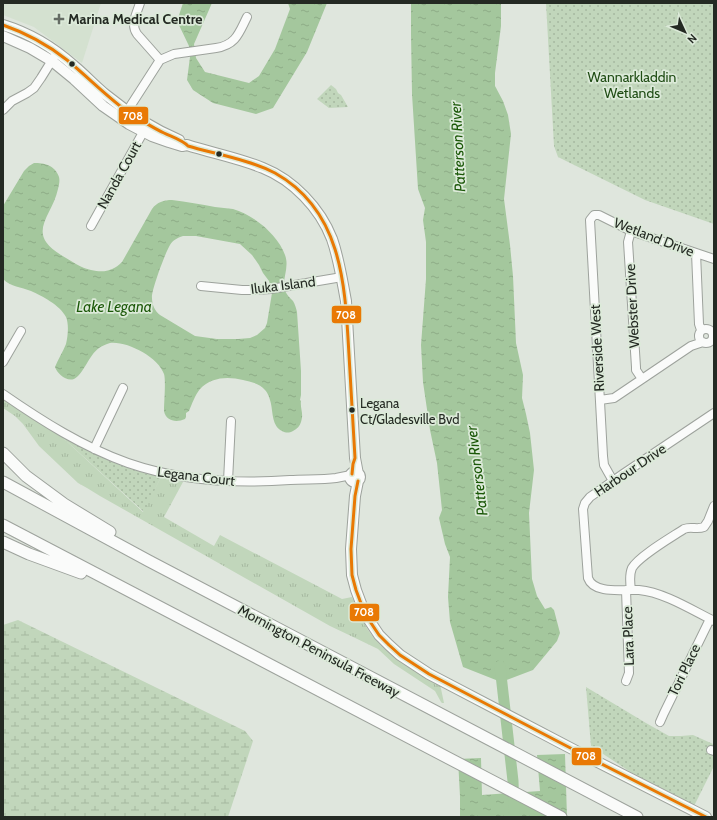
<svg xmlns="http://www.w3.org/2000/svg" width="717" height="820" viewBox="0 0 717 820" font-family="Cabin,sans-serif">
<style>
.built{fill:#d4e1d0}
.grass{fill:url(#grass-tufts)}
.wetland{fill:url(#wetland-marsh)}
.park{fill:url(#park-dots)}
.water{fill:url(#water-ripples);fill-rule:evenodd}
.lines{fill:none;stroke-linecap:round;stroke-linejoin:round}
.river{stroke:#a4c79d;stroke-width:11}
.minor-casing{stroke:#9da29c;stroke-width:10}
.major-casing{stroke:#9da29c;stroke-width:12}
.highway-casing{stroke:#9da29c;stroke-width:13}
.minor{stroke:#fafbfa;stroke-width:8}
.major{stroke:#fafbfa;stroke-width:10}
.highway{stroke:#fafbfa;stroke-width:11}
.bus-1-casing{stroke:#dcead9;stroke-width:6}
.bus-1{stroke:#e97904;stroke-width:3}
.poi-dot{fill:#656c64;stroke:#dcead9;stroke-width:1.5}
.bus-dot{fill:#242a23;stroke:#dcead9;stroke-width:1.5}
.labels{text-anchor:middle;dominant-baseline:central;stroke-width:3.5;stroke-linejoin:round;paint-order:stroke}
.bus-label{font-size:13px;fill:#242a23;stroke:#dcead9;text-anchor:start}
.poi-label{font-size:14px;font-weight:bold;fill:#242a23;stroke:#dcead9;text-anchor:start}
.park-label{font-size:14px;fill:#1e4b13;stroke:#dcead9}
.street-label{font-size:14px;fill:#242a23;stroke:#dcead9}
.water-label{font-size:15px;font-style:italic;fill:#1b5808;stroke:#dcead9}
.line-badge{stroke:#dcead9;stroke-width:1.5}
.badge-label{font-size:11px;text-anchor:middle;font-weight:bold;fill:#fff}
</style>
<defs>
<pattern id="grass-tufts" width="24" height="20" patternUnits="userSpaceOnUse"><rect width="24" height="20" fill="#c1d6bb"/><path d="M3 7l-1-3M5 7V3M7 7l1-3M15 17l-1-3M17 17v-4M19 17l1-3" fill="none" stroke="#a6b8a0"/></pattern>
<pattern id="wetland-marsh" width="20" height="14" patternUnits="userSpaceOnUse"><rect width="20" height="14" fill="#c1d6bb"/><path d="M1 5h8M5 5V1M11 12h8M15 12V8" fill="none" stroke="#a6b8a0"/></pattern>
<pattern id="park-dots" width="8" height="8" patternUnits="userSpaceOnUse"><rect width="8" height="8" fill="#c1d6bb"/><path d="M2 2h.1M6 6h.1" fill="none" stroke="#a6b8a0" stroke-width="1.8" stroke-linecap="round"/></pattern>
<pattern id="water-ripples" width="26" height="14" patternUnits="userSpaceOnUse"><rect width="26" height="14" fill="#a4c79d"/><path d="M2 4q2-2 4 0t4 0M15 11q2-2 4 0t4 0" fill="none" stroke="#8dab87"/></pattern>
</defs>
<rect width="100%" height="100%" fill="#dfe6dd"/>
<!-- built -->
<path class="built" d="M3,3H101L82,63L34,27L3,15Z"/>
<!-- grass -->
<path class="grass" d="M3,399L62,437L143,512L161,477L183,482L164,517L214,546L220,535L342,599L352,597C358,611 364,626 374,638C392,659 416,671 440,684L444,703H442L441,702L435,691L394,664L378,649L349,635L330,626L100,496L87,488L78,483L39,446L23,424L15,416L3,408Z"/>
<!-- wetland -->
<path class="wetland" d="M18,620L245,731L253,741L228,817H3V625Z"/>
<!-- park -->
<path class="park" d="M546,3H714V224L645,200L558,157L554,146Z
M331,85L336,89L338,93L341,95L348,107L329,108L317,99Z
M62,437C94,455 126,470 161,477L144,512Z
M586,687L646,723L669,736H681L693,735L713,744L709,752L714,755V766L694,806L679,797L632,773L591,746Z"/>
<!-- water -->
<path class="water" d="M183,3H212L194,44L196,58L205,72L249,83L259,76L275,49L290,9L288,3H327L307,52L273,108L256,114L213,103L193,90L187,80L190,57L189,46L177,21Z
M411,3H501V26L495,73V86L503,101L508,115L511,134L504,199L510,245L513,276L516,343L523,375L522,398L526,414L530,433L534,470L529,513L532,579L537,596L545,609L551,607L554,610L560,633L557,641L533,670L501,682L463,667L450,622L448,597L450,557L445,544L439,518L442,510L437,463L430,430L423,382L421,345L426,279V242L423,220L425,208L418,189L412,94L411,34Z
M34,163C44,163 55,165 59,177C60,181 59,185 58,189C52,217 25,233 61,255C71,261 81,268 91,270C104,273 113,271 122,262L152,209C157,202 164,200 172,200C187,202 201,204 215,207C221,208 227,208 233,209C254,215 278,235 285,255C290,268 281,280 285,291C287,295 290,298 293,301C295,304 296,308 297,312L301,371V395L300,400L301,401C300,409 304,413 301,422C300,426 297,429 293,431C289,433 286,433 282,431C272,426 273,413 271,404C270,399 268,393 265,390C260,383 250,382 243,380C228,376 211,377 200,389C195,395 192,404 189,411L186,413V417L185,419C176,423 166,421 164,411C164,403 166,380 164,374C158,357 127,341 110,343C106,344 102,346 99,348C89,355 83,375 74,379C66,382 57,373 55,367C58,359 63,352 66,344C68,336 69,324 66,317C60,305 42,296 31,291C21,287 11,287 3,279V206L24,171L29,166ZM183,236H196L240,244L252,255L259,265L263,273L269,281L272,293L267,323L265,328L257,335L250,338L238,339H217L195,336L160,315C155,311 152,305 152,298C151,291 166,251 170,245C173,240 177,238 183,236Z
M565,754L567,817H460V796L458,759L481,758L482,795L540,791L537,755Z"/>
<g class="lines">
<!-- river -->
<path class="river" d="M500,666L513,781L514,817"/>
<!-- minor casing -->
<g class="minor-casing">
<path id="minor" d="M140,3C137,13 130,24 137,34L160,60
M3,110L12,101L27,93L34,88L41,78L54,57
M124,116L160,60L174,54L216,48C236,45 239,33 247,17
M91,226L146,127
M631,231L628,242L636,367V370L642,379
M696,253L699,324L701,330
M201,286L242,290H255L271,289L342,277
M699 336a7 7 0 1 1 14 0a7 7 0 1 1-14 0Z
M3,362L21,331
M3,394C42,421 83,447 128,463C180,481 236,484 290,480C305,479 321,480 336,478C341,477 346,476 351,475
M600,400L614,398L691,346L703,342
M714,413L623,474L590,497L585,503L583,509L588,578C594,595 625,589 639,590C663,592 692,610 714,621
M94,449L123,388
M228,481L231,421
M613,481L604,465L603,456L590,220L594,215H599L631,231L714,259
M631,590C630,583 629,575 632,568C639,556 672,537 684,529C691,526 697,530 704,527L708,521L714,506
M626,681L629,673L626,590
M660,722L664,713L710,619
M711,750L714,751"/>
</g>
<!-- major casing -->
<g class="major-casing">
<path id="major" d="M3,25C29,33 54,48 74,66C85,75 95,86 106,95C128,113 153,129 179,140
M3,36L30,48L52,61L74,79L103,106L129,124L152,136L169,142L182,146L187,145C212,153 239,158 263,168C293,180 320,208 332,239C339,259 342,280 346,301L355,458L358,474
M350 477a5 5 0 1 1 10 0a5 5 0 1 1-10 0Z
M358,481L355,496L351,549L352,575L356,590L365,614L379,635L389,645L400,655L429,674L580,753L706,817"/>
</g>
<!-- highway casing -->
<g class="highway-casing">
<path id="highway" d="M3,453L26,476L64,504L110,532
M3,482L149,561L637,817
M3,525L561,817
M3,542L29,554L81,573"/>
</g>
<!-- minor -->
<use href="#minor" class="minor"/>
<!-- major -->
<use href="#major" class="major"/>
<!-- highway -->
<use href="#highway" class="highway"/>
<!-- bus-1 casing -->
<g class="bus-1-casing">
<path id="bus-1" d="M3,25C26,33 48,45 67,60C89,78 109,99 132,115C143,121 153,128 164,133C172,137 182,140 188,146C215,154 250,160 275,173C343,211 345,286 349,355C351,389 353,424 355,458L353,464L352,474
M358,481L355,496L351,549L352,575L356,590L365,614L379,635L389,645L400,655L429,674L580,753L706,817"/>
</g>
<!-- bus-1 -->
<use href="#bus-1" class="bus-1"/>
</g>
<!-- markers -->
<path class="poi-dot" d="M57 13h4v4h4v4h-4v4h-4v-4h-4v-4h4z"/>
<g class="bus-dot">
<circle cx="72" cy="64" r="3.5"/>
<circle cx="219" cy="154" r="3.5"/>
<circle cx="352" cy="410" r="3.5"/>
</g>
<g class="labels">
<!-- bus labels -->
<g class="bus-label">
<text x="360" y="403">Legana<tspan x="360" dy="16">Ct/Gladesville Bvd</tspan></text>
</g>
<!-- poi labels -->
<g class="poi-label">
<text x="68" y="19">Marina Medical Centre</text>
</g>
<!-- park labels -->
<g class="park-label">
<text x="632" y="77">Wannarkladdin<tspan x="632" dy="16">Wetlands</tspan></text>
</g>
<!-- street labels -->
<g class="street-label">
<text transform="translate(119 175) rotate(-61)">Nanda Court</text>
<text transform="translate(654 237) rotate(21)">Wetland Drive</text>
<text transform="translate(283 285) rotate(-7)">Iluka Island</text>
<text transform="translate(632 306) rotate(-93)">Webster Drive</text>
<text transform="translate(597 348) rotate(-93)">Riverside West</text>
<text transform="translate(630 470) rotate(-34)">Harbour Drive</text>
<text transform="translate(196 476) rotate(7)">Legana Court</text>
<text transform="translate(628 636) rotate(-92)">Lara Place</text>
<text transform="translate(319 651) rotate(28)">Mornington Peninsula Freeway</text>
<text transform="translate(684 670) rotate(-64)">Tori Place</text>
</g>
<!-- water labels -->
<g class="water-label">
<text transform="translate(458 147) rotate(-93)">Patterson River</text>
<text x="114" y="307">Lake Legana</text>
<text transform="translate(477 471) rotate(-97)">Patterson River</text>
</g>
</g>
<g class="line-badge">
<rect x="118" y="106" width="31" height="19" rx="4" fill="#e97904"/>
<rect x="331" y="305" width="31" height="19" rx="4" fill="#e97904"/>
<rect x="349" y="603" width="31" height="19" rx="4" fill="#e97904"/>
<rect x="571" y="747" width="31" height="19" rx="4" fill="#e97904"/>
</g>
<g class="badge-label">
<text x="133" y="120">708</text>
<text x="346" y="319">708</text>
<text x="364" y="616">708</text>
<text x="586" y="760">708</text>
</g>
<!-- border -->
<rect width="717" height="820" fill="none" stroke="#242a23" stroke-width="8"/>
<!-- north arrow -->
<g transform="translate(685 32) rotate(134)" stroke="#dcead9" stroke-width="3" paint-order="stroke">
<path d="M0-3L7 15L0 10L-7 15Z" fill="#242a23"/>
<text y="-6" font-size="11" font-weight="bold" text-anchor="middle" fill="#242a23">N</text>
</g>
</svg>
